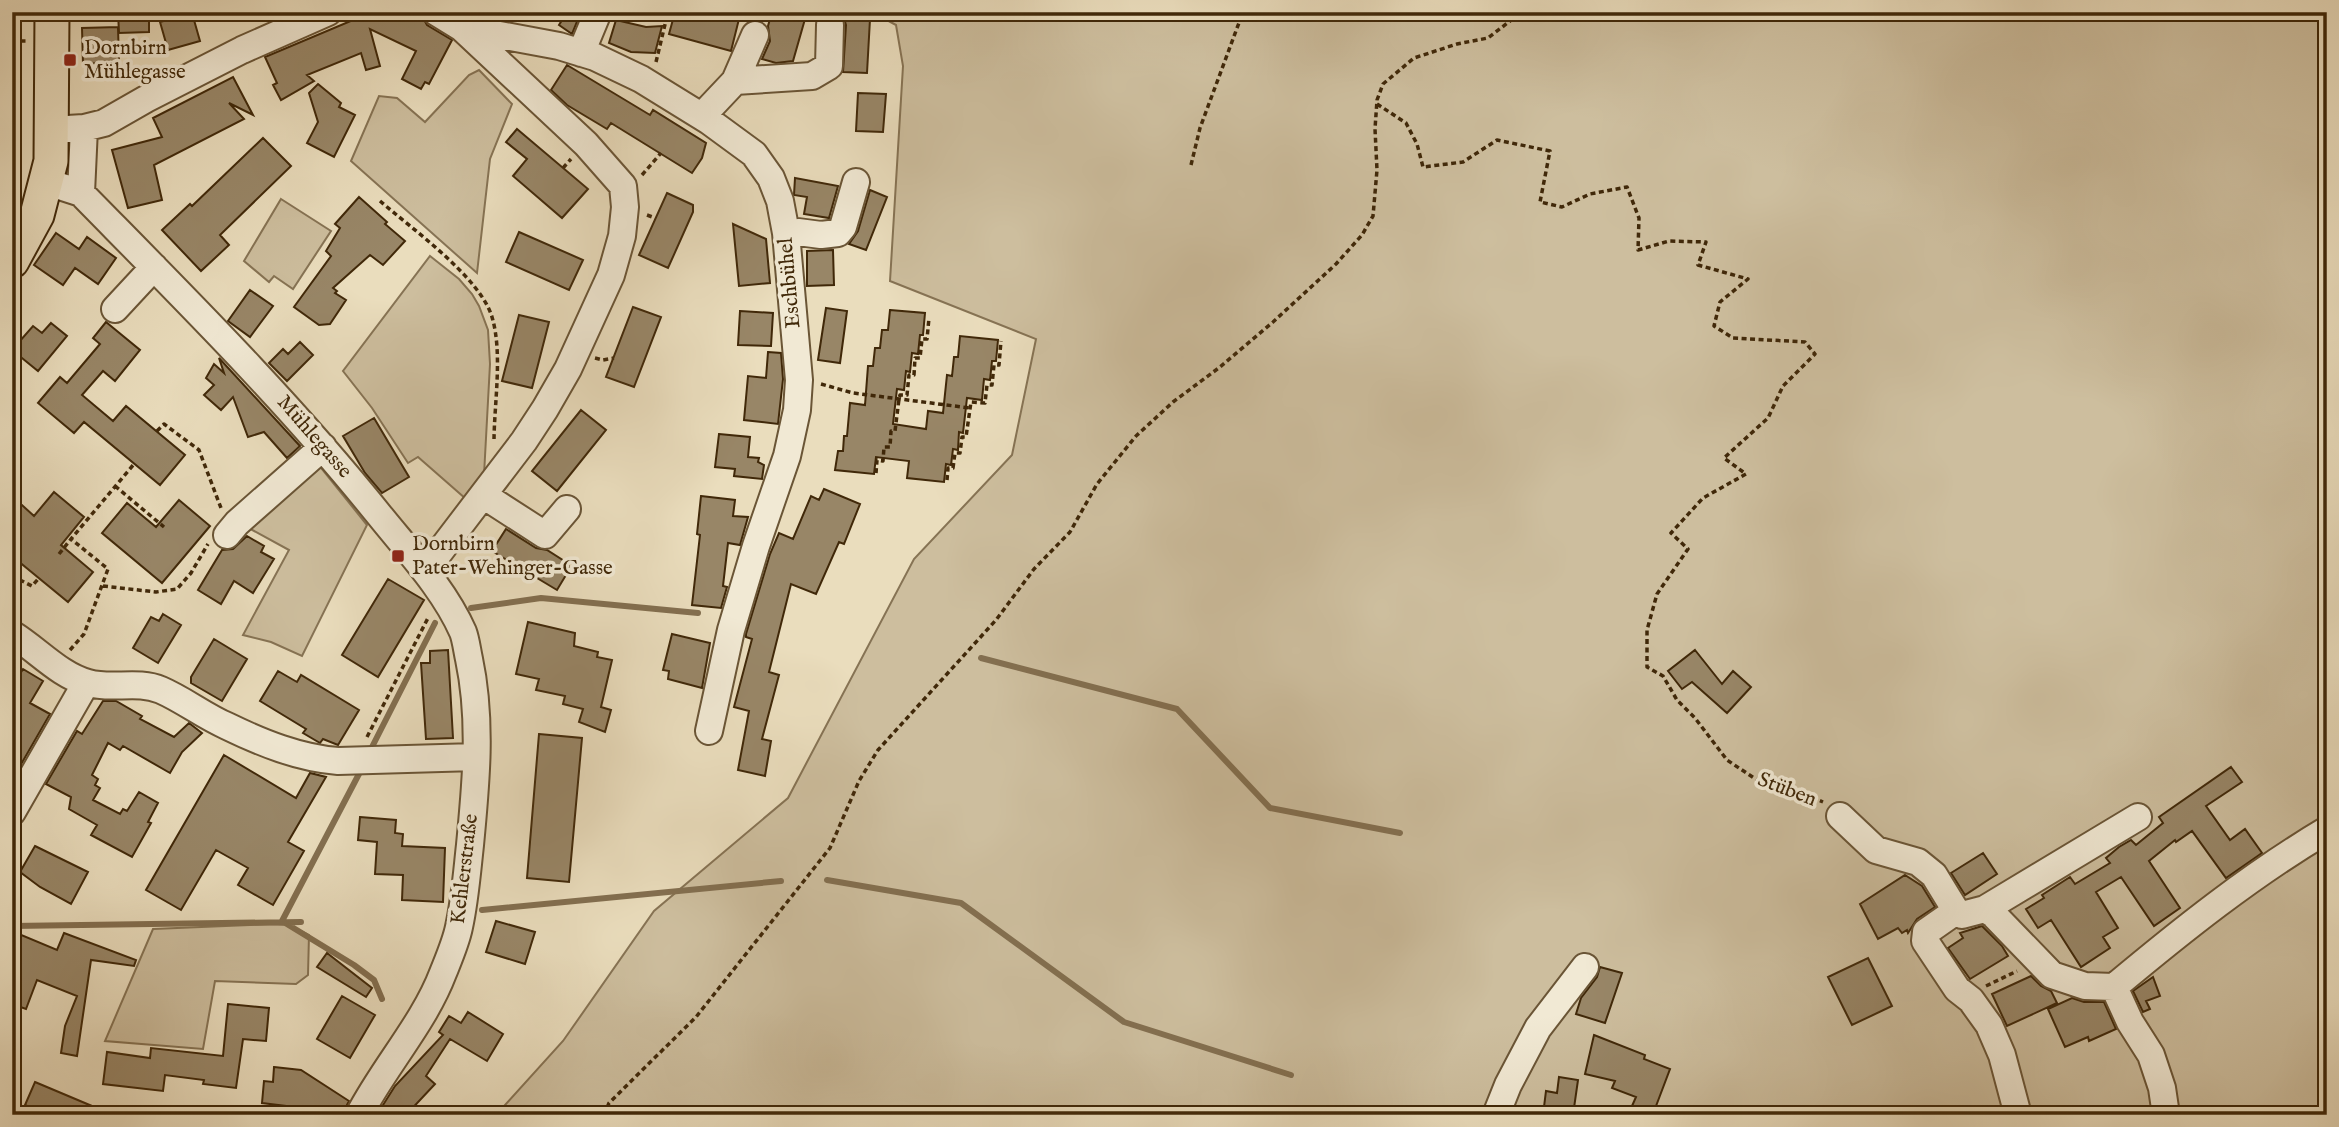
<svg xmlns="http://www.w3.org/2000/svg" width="2339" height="1127" viewBox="0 0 2339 1127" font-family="'IM FELL English',serif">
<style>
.green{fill:#cdbe9e;stroke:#867354;stroke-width:2}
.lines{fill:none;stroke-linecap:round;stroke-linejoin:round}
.stream{stroke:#836f50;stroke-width:6}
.building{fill:#988667;stroke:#402809;stroke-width:2}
.minor-casing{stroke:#6a5536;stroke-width:30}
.major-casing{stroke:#402809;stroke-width:37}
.path{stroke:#402809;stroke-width:3.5;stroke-dasharray:5 3.5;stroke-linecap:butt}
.minor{stroke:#f1e9d4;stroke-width:26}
.major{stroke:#eaddbd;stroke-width:33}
.poi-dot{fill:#8f2418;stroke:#f1e9d4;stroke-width:2.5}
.labels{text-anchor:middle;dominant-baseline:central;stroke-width:7;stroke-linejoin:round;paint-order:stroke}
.poi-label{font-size:21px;fill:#402809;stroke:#f1e9d4;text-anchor:start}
.street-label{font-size:21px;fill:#402809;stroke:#f1e9d4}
</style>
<rect width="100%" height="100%" fill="#eaddbd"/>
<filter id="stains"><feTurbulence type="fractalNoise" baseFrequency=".00286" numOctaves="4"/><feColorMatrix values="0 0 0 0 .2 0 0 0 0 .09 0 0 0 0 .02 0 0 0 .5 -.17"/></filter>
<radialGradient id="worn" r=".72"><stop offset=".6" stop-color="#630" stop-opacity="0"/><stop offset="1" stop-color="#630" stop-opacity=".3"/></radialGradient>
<!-- green -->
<path class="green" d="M872,12H2327V1115H496L563,1041L654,911L788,798L914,559L1012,455L1036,339L890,281L903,66L896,25Z
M479,70L512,104L490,159L477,273L351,161L379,96L397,98L425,122L469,75Z
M281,199L331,231L293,289L274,276L269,282L244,261Z
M430,256L459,279L472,294L479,306L488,330L490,364L484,475L466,499L418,457L408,463L372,408L343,371Z
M318,464L367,525L302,656L271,642L243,635L289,550L245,526Z
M274,924L289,925L309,935L308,975L296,984L215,981L203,1049L105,1041L153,929Z"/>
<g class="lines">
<!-- stream -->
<path class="stream" d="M471,608L541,598L698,613
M981,658L1177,709L1270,808L1400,833
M371,749L435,623
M360,772L282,921L354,965L374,980L382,999
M827,880L961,903L1124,1022L1291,1075
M482,910L781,881
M12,926L301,922"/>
</g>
<!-- building -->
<path class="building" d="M118,12H149V32L119,33Z
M372,12H420L427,25L452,40L429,84L425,82L421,89L402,79L416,51L370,29L380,66L366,70L361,53L307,75L314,81L281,100L273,85L277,83L265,57Z
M567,12H581L572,34L559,25Z
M675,12H716L739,19L731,51L669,34Z
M772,12H807L793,61L776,63L762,59L770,41L768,26Z
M192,13L200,41L168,50L160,22Z
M844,18L870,19L867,73L843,72L846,25Z
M616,20L646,27L662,26L655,53L631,52L609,43Z
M118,27L119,62L83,64L82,28Z
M567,65L650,115L653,110L706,143L702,158L692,173L611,123L607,129L567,105L551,90Z
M233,77L253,115L229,103L244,119L154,165L162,200L128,208L112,150L162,137L153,118Z
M318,84L341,103L339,107L355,115L334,157L307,143L318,122L309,93Z
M858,93L886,94L883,132L856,131Z
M517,129L588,189L562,218L513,176L527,159L506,142Z
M263,138L291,166L220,235L229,245L201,271L162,230L190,204L192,206Z
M795,178L838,186L829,218L804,214L807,197L794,195Z
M870,190L887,197L866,250L849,244L858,231Z
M667,193L693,205V212L668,268L639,255Z
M359,197L387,222L385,224L405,241L383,265L370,255L333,288L337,291L335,293L346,300L330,324L319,325L294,307L331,256L326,251L340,228L335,224Z
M733,224L766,239L770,283L739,286Z
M519,232L583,260L569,290L506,262Z
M56,233L79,249L87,237L116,258L98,284L75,268L63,285L34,265Z
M833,250L834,285L807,286V251Z
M250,290L273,306L250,337L228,321Z
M633,307L661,317L634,387L606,377Z
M826,308L847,311L840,363L818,360Z
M890,310L925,313L923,335H920L918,354L912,353L910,372L906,371L904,390L897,389L893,424L926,429L928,411L943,413L947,375L952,376L954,357H958L960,336L998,340L996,361H992L990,380L984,379L982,400L967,398L963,433L959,432L958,450L953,449L951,465L946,464L944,482L907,478L909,461L876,457L874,474L835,470L838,451H843L844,436H847L850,403L865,405L868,366H873L875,348H880L882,330H888Z
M740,311L773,313L771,346L738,345Z
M519,315L549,322L532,388L502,381Z
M106,322L140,350L115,381L103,371L82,395L113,421L126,406L185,455L160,485L84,422L74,433L38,403L60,377L67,383L100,344L93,338Z
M51,323L67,336L38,371L12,350L33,326L42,333Z
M300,342L313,355L287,381L269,363L283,349L288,354Z
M768,352L781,353L783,379L778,424L744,420L748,376L766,378Z
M219,358L300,446L287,458L264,432L248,437L233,397L221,410L204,395L214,385L206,378L214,364L224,373Z
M581,410L606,430L557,491L532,471Z
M374,418L409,477L382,493L365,473L343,436Z
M719,434L750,437L748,457L759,458L758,462L764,465L762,479L734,476L735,469L715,467Z
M824,489L860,504L844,544L839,542L816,594L791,584L769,672L779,675L762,739L771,741L765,776L738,770L749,711L734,707L752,639L746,637V634L770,554L779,533L793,539L811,496L819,500Z
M54,492L84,517L61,545L93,572L68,602L12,556V496L34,516Z
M701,496L735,500L733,516L748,517L740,545L728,543L723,586L727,587L721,608L692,605L700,535L697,534Z
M179,500L210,526L162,583L102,533L127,503L156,527Z
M506,529L536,548L547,550L569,564V570L557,590L492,551Z
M247,536L264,546L261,552L274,559L253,593L234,581L221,604L198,590L222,550L233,549Z
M388,579L424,600L378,677L342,655Z
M163,614L181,625L158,663L133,648L151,617L159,621Z
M528,622L575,633L574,646L598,652L597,657L612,660L601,707L611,710L605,732L579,722L583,709L563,704L565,696L536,690L539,679L516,674Z
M672,634L710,643L702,688L668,679L669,671L663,670Z
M214,639L247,659L222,701L191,683V677Z
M448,650L453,738L426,739L421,663H430V651Z
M1695,650L1722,684L1733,671L1751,687L1727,713L1692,682L1682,689L1668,671Z
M23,669L43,681L30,703L50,714L12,780V687Z
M278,671L297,682L301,675L359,710L338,745L323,739L320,743L303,733L306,729L260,701Z
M103,701H116L142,716L140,719L174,737L189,723L202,733L182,752L170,773L123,746L120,750L108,743L92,775L98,779L95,785L100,788L93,800L120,814L123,809L127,811L139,792L158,803L148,822L151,823L132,857L91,835L97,825L69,809L71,797L46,784L77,731L82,734Z
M539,734L582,738L569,882L527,878Z
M224,755L296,798L310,773L326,777L288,842L304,851L273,905L238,885L248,868L216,850L181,910L146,890Z
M2231,767L2242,782L2206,806L2230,840L2245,829L2262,853L2226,878L2192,831L2176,842L2175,840L2149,861L2180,908L2154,926L2121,877L2096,892L2118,928L2103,937L2110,948L2081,967L2051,920L2038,928L2026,909L2044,898L2042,895L2070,877L2075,884L2110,863L2106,858L2119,847L2131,840L2136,845L2163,823L2159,817Z
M360,817L396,820L395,833L403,834L402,846L445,848L443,902L402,900L403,875L375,874L377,842L358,840Z
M35,846L88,872L71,904L40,887L20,872Z
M1983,853L1997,874L1965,895L1951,873Z
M1905,875L1922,886L1935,907L1917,919L1908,933L1907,930L1902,933L1898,928L1878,939L1860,904Z
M496,921L535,932L525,964L486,952Z
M1982,926L2002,946L2008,956L1970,979L1948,948L1963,938L1960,933Z
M64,933L136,960L134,966L91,960L77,1056L61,1053L65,1026L77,996L37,980L26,1009L12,1004V949L19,934L57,950Z
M327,953L372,988L366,997L317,967Z
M1868,958L1892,1006L1852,1025L1828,977Z
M1600,967L1622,973L1605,1023L1576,1014L1581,998L1597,977Z
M2031,976L2041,986L2051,991L2057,1003L2007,1026L1992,994Z
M2153,977L2160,996L2146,1001L2150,1009L2143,1012L2133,991Z
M342,996L375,1015L350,1058L317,1039Z
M2072,998L2084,1002H2104L2116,1029L2089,1041L2088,1037L2065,1047L2048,1009Z
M228,1004L269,1008L266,1041L243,1039L236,1088L203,1084L204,1080L165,1075L163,1091L103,1084L107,1052L150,1058L151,1048L223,1056Z
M468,1012L503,1034L487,1061L450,1039L426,1076L435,1084L406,1115H393L383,1105L395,1086L443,1035L439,1032L449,1016L461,1023Z
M1594,1035L1645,1055L1644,1059L1670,1069L1653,1114L1632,1106L1636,1097L1612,1088L1615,1081L1585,1074Z
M274,1067L301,1070L349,1101L345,1109L341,1115H282L287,1106L262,1103L264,1081L273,1082Z
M1559,1077L1578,1080L1573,1115H1543L1546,1091L1557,1093Z
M35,1082L111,1114V1115H66L51,1108L47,1115L25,1105Z"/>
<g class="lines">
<!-- minor casing -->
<g class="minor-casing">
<path id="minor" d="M462,28L559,46L595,57L641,79L709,121L754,154L771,178L780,201L786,233L799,380L797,410L787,456L756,546L731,630L709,731
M581,53L598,12
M735,81L812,76L829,66L830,25
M702,116L735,81L755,35
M51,130L84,128L104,123L146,99L242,50L328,12
M47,182L81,193C184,298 288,401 380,516C409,552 444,589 463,632C466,640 467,650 469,659C482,720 476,783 470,845C467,872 465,900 459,927C456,942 449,958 443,973C424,1023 384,1067 359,1115
M81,193L84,128
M798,232L821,235L838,233L843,227L856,182
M115,309L154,267
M483,495L545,535L567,509
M227,535L237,523L323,447
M425,571L524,441L545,409L568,369L611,275L622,236L625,207L623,186L586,144L462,28L436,12
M12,634C38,650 59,675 88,683C112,690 137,680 161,690C184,700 204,716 227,726C262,743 299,758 338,761L476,757
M12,812L86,683
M1840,816L1876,850L1918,862L1934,875L1956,911L1962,915L1985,909L1993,914L2052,975L2085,986L2114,987C2181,931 2251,875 2327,830
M1985,909L2138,817
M1956,911L1926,932L1925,941L1957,989L1971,1000L1989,1025L2002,1055L2018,1115
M2114,987L2130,1022L2151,1055L2162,1088L2166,1115
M1496,1115L1508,1085L1538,1028L1585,967"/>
</g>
<!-- major casing -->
<g class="major-casing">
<path id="major" d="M12,261L37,215L51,161L52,12"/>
</g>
<!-- path -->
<path class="path" d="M734,12L740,14
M12,41H26
M656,62L668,12
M1377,104L1406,123L1417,144L1423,167L1463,162L1497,140L1550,151L1540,202L1562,207L1590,194L1627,187L1639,218L1638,250L1669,241L1706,242L1698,265L1748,279L1720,302L1714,326L1733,338L1805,342L1815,354L1783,386L1768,418L1724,458L1746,474L1703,498L1671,533L1688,549L1657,594L1647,630V667L1663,676L1677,700L1695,718L1727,760L1760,782L1792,789L1823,802
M1191,165L1200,128L1243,12
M563,168L571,159
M642,175L661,153
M380,201C412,229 480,277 492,317C503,354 494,404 494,442
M647,215L655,218
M595,358L603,360L614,358
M821,384L853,393L970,408
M157,431L164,424L199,450L221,508
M876,473L877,460L883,461L884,447H890L891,431H895L899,399L900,395H907L909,375H914L915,358H920L922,339H927L929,318
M947,480L948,468H953L955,453H960L962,437H966L971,402L985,403L987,385H992L994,365H999L1001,341
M115,486L164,527
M59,554L71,539
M12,576L32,586L39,578
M103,586L156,592L177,589L191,573L208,544
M70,650L84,634L108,569L71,539L134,464
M367,737L429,616
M1986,986L2017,971
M604,1115L609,1103L696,1017L830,848L859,781L878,750L996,620L1034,569L1070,532L1097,484L1136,436L1173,402L1220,367L1273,322L1336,264L1362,235L1373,216L1377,170L1375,129L1377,100L1383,84L1414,58L1457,44L1488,38L1510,21L1514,12"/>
<!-- minor -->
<use href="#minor" class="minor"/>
<!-- major -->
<use href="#major" class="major"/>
</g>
<!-- markers -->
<g class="poi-dot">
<rect x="63" y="53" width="14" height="14" rx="3.5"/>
<rect x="391" y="549" width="14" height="14" rx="3.5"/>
</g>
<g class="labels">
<!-- poi labels -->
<g class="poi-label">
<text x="84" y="48">Dornbirn<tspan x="84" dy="24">Mühlegasse</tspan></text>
<text x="412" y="544">Dornbirn<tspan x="412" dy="24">Pater-Wehinger-Gasse</tspan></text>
</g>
<!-- street labels -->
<g class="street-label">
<text transform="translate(790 283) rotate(-95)">Eschbühel</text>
<text transform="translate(314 437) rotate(49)">Mühlegasse</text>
<text transform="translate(1787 790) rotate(21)">Stüben</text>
<text transform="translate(465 869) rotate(-83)">Kehlerstraße</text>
</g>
</g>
<!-- margin -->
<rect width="2339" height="1127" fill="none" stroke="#eaddbd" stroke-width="42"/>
<rect x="14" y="14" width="2311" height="1099" fill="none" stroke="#402809" stroke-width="3.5"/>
<rect x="21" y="21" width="2297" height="1085" fill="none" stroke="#402809" stroke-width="2"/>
<rect width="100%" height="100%" filter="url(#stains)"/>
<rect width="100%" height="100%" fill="url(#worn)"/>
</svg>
